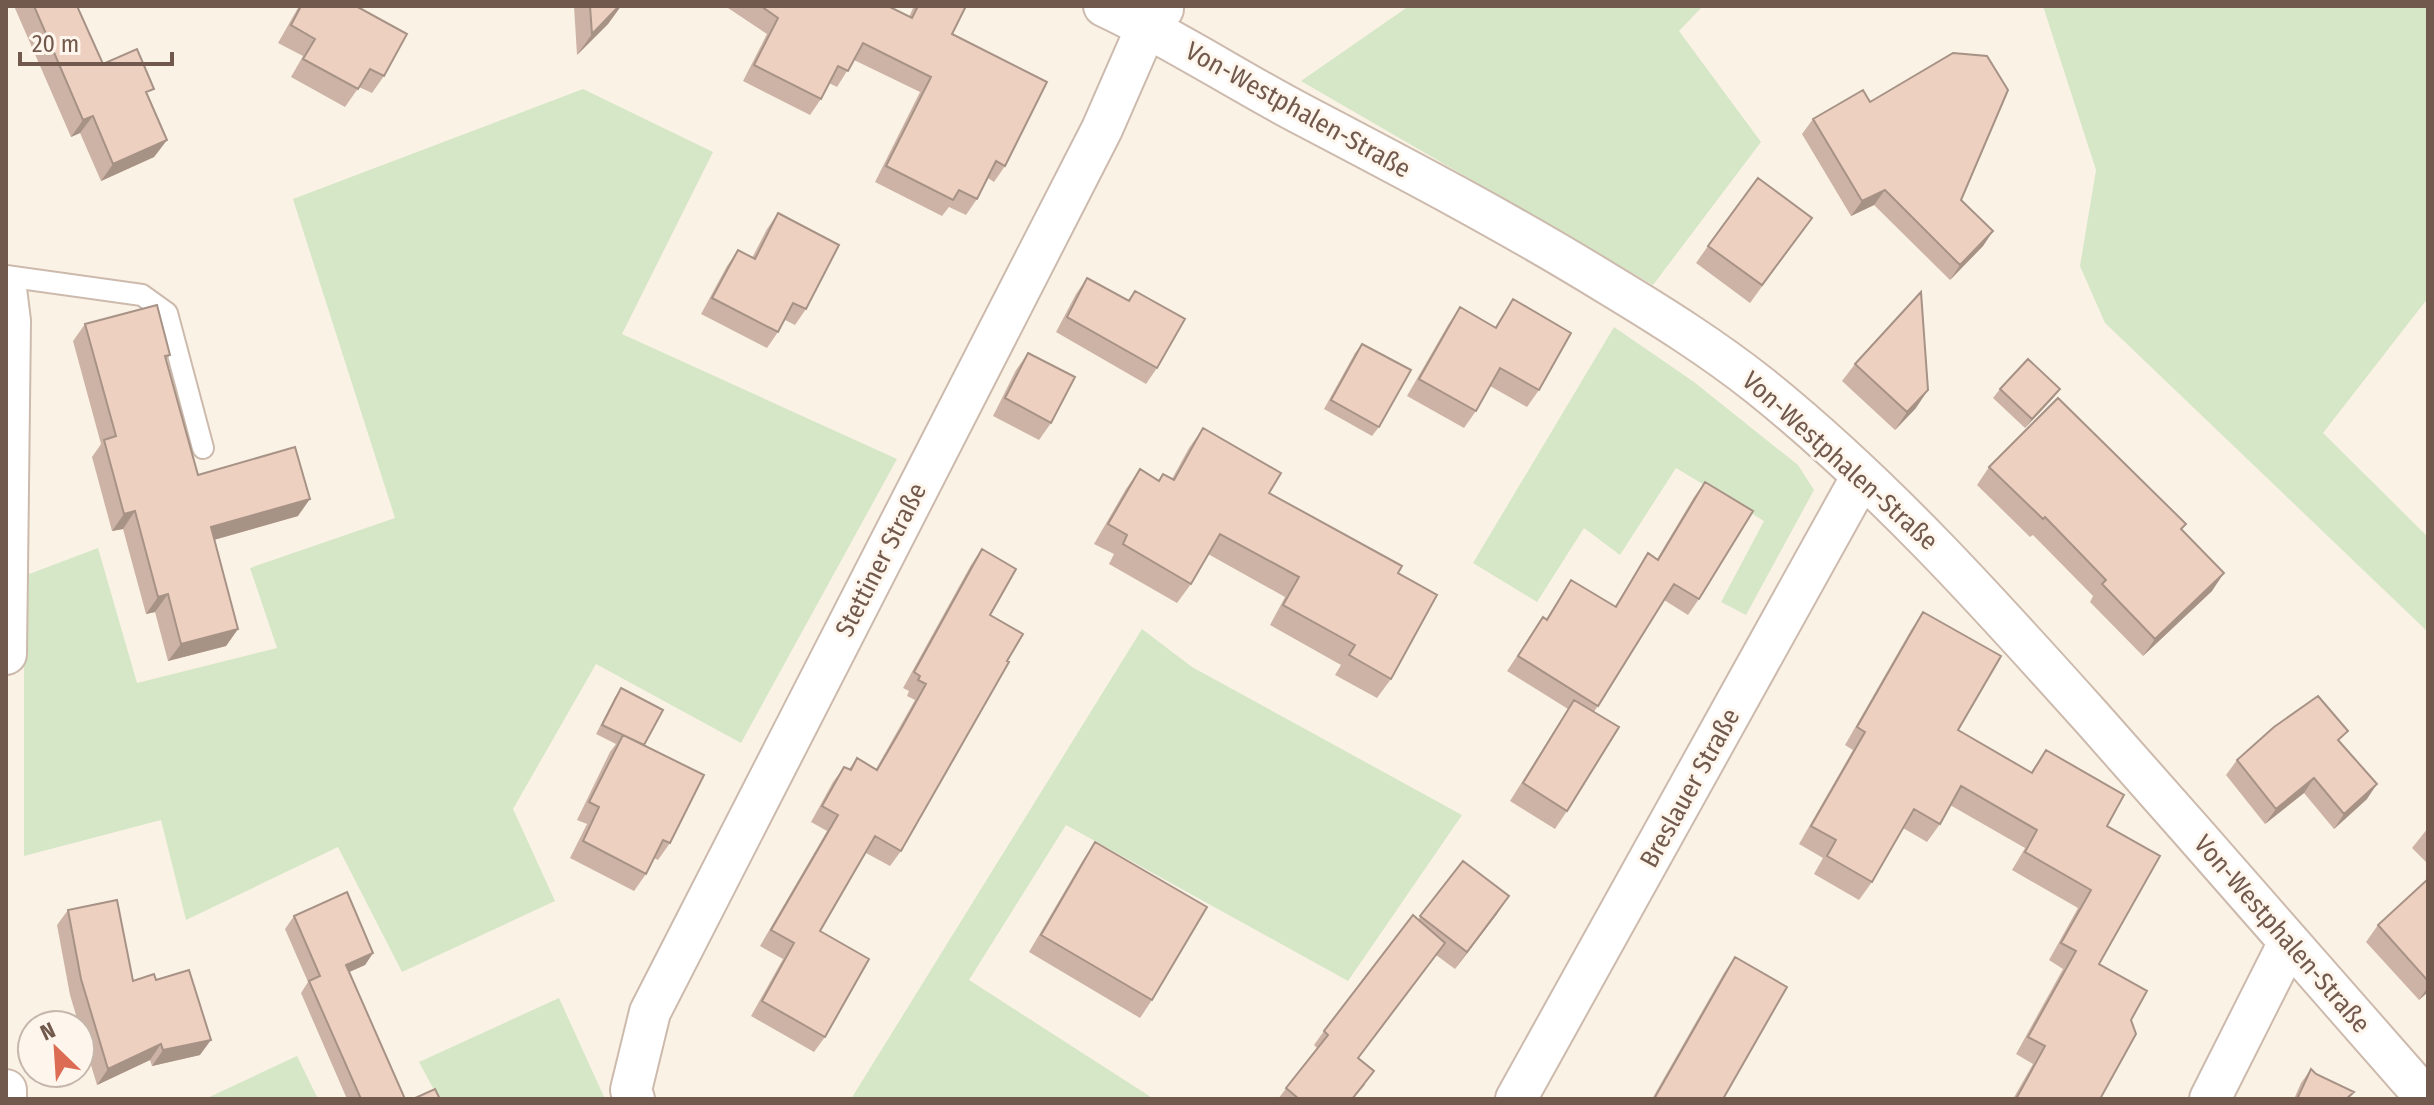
<svg xmlns="http://www.w3.org/2000/svg" width="2434" height="1105" viewBox="0 0 2434 1105" font-family="'Fira Sans Condensed',sans-serif">
<style>
.green{fill:#d5e7c6}
.lines{fill:none;stroke-linecap:round;stroke-linejoin:round}
.service-casing{stroke:#ccbaad;stroke-width:24}
.minor-casing{stroke:#ccbaad;stroke-width:44}
.service{stroke:#fff;stroke-width:20}
.minor{stroke:#fff;stroke-width:40}
.wall{fill:#cdb3a5}
.shaded-wall{fill:#a79286}
.building{fill:#eed0c0;stroke:#a79286;stroke-width:2}
.labels{text-anchor:middle;dominant-baseline:central;stroke-width:6;stroke-linejoin:round;paint-order:stroke}
.street-label{font-size:26px;fill:#72594d;stroke:#fef6ec}
</style>
<rect width="100%" height="100%" fill="#fbf2e6"/>
<!-- green -->
<path class="green" d="M1409,6H1703L1679,31L1761,142L1653,285L1301,81Z
M2043,6H2428V298L2323,433L2428,537V632L2105,323L2080,266L2096,170Z
M583,89L713,152L622,334L897,459L741,743L596,664L513,809L555,901L402,972L338,847L186,920L161,820L24,856V576L98,548L137,683L277,648L250,568L395,518L293,199Z
M1614,327L1694,382L1798,465L1814,490L1746,615L1721,602L1764,521L1676,468L1620,555L1584,528L1537,602L1473,563Z
M1142,629L1192,667L1462,815L1348,981L1066,825L969,980L1154,1099H851Z
M559,998L605,1099H439L419,1062Z
M297,1056L318,1099H205Z"/>
<g class="lines">
<!-- service casing -->
<g class="service-casing">
<path id="service" d="M6,276L142,295L167,313L203,448"/>
</g>
<!-- minor casing -->
<g class="minor-casing">
<path id="minor" d="M1104,6C1173,38 1236,80 1303,115C1406,169 1509,223 1608,284C1661,316 1712,348 1760,386C1883,485 1988,602 2093,719C2205,845 2315,972 2427,1099
M6,289L10,321L6,654
M6,1090V1099
M634,1099L631,1090L650,1012L1102,129L1147,26L1163,9
M1516,1099L1862,476
M2210,1099L2289,942"/>
</g>
<!-- service -->
<use href="#service" class="service"/>
<!-- minor -->
<use href="#minor" class="minor"/>
</g>
<!-- wall -->
<path class="wall" d="M14,6H77L103,64L149,98L167,140L154,157L101,181L80,133L71,137Z
M299,6H356L384,76L372,93L359,87L345,107L291,77L303,56L278,43Z
M574,6H621L608,24L577,55Z
M725,6H888L909,17L914,6H966L952,34L1005,166L994,182L988,178L977,199L966,215L949,207L942,216L875,182L920,92L854,60L837,87L829,83L821,99L810,115L743,81L767,34Z
M1870,102L1961,200L1993,231L1983,246L1950,280L1874,205L1851,216L1802,134L1813,119Z
M778,213L806,309L795,325L785,320L778,332L767,348L701,314L727,266L738,250L752,258L767,229Z
M1812,218L1750,303L1696,263L1708,246Z
M1087,278L1128,300L1135,291L1157,368L1146,384L1056,332L1076,294Z
M1513,299L1539,390L1527,407L1490,386L1476,411L1464,428L1407,396L1448,325L1460,307L1495,327Z
M85,324L170,355L166,360L198,475L298,516L214,540L238,629L226,646L168,661L155,612L146,614L123,529L112,531L92,457L101,444L73,341Z
M1362,344L1379,427L1372,436L1324,409L1355,353Z
M1028,353L1051,423L1039,440L993,416L1016,370Z
M1855,364L1916,408L1895,430L1842,381Z
M2000,389H2060L2053,398L2025,428L1993,398Z
M1203,428L1269,493L1398,573L1391,679L1377,698L1335,675L1341,665L1270,625L1285,597L1208,554L1191,584L1177,603L1109,564L1114,554L1094,544L1126,489L1140,469L1159,480L1172,479L1189,448Z
M1989,467L2182,530L2212,591L2143,656L2090,602L2093,596L2033,535L2030,537L1977,485Z
M1705,482L1699,599L1688,615L1664,600L1594,712L1567,811L1555,829L1510,801L1568,709L1507,671L1543,617L1546,619L1571,580L1615,606L1648,553L1657,559L1694,497Z
M982,549L990,615L1007,661L901,851L890,866L866,853L820,931L825,1037L814,1052L751,1016L783,959L760,946L827,831L811,822L833,782L844,767L849,769L857,758L876,769L915,700L907,696L909,691L903,688L971,565Z
M1923,612L1958,730L2031,772L2046,750L2107,826L2099,964L2131,1020L2100,1099H2013L2033,1064L2016,1054L2063,969L2049,960L2078,908L2012,870L2025,848L1950,805L1940,824L1927,842L1903,828L1872,882L1859,900L1814,874L1823,858L1799,844L1853,750L1845,745L1911,630Z
M621,688L644,745L670,843L658,860L654,858L646,874L634,891L570,858L587,824L577,820L610,752L616,744L596,734L615,697Z
M2341,742L2367,799L2334,829L2304,793L2265,824L2226,775L2237,760Z
M2428,828V864L2412,848Z
M1095,842L1152,1000L1140,1018L1029,952L1083,860Z
M1463,861L1497,914L1455,969L1436,955L1358,1058L1365,1085L1353,1099H1278L1317,1048L1314,1045L1324,1031L1418,920Z
M2428,879V992L2419,1000L2366,942L2378,925Z
M68,910L133,981L156,980L200,1055L152,1066L150,1060L97,1085L70,995L57,925Z
M294,916L373,953L365,965L349,972L405,1099H347L301,993L308,982L285,929Z
M1735,957L1723,1099H1652L1724,973Z
M2311,1069L2316,1074L2354,1092L2349,1099H2294L2301,1083Z"/>
<!-- shaded-wall -->
<path class="shaded-wall" d="M619,6H621L608,24L577,55L592,34Z
M93,116L80,133L71,137L83,120Z
M167,140L154,157L101,181L113,164Z
M1885,190L1874,205L1851,216L1862,201Z
M1993,231L1983,246L1950,280L1960,265Z
M2060,389L2053,398L2025,428L2032,419Z
M1928,390L1916,408L1895,430L1907,412Z
M310,499L298,516L199,544L211,527Z
M135,511L123,529L112,531L124,514Z
M2224,573L2212,591L2143,656L2155,639Z
M168,594L155,612L146,614L158,597Z
M238,629L226,646L168,661L181,644Z
M2314,778L2304,793L2265,824L2276,809Z
M2377,784L2367,799L2334,829L2344,814Z
M1509,896L1497,914L1455,969L1467,952Z
M373,953L365,965L338,977L346,965Z
M2428,987V992L2419,1000Z
M211,1040L200,1055L152,1066L163,1050Z
M161,1044L150,1060L97,1085L108,1069Z"/>
<!-- building -->
<path class="building" d="M34,6H77L103,64L137,49L154,89L146,92L167,140L113,164L93,116L83,120Z
M301,6H356L407,34L384,76L370,69L358,89L303,59L315,39L291,25Z
M590,6H619L592,34Z
M761,6H888L912,18L918,6H966L952,34L1047,82L1005,166L996,161L977,199L959,190L953,200L886,166L931,77L863,43L848,71L838,66L821,99L754,65L778,18Z
M1953,53L1987,56L2008,90L1961,200L1993,231L1960,265L1885,190L1862,201L1813,119L1863,90L1870,102Z
M1758,178L1812,218L1762,285L1708,246Z
M778,213L839,245L806,309L793,303L778,332L712,298L738,250L755,259Z
M1087,278L1129,301L1135,291L1185,319L1157,368L1067,317Z
M1921,292L1928,390L1907,412L1855,364Z
M1513,299L1571,333L1539,390L1500,368L1476,411L1419,379L1460,307L1496,328Z
M157,305L170,355L165,356L198,475L295,447L310,499L211,527L238,629L181,644L168,594L158,597L135,511L124,514L104,440L116,436L85,324Z
M1362,344L1411,370L1379,427L1331,400Z
M1028,353L1075,377L1051,423L1005,398Z
M2028,359L2060,389L2032,419L2000,389Z
M2058,398L2186,524L2181,529L2224,573L2155,639L2102,584L2106,580L2045,517L2043,519L1989,467Z
M1203,428L1281,473L1269,493L1402,566L1398,573L1437,595L1391,679L1349,655L1355,645L1283,605L1299,577L1220,534L1191,584L1123,544L1127,535L1108,524L1140,469L1159,481L1163,474L1174,480Z
M1705,482L1753,511L1699,599L1674,584L1598,706L1518,656L1543,617L1547,620L1571,580L1616,607L1648,553L1658,560Z
M982,549L1016,569L990,615L1023,634L1007,661L1009,662L901,851L875,836L820,931L869,959L825,1037L762,1001L794,943L771,930L838,815L822,806L844,767L851,770L857,758L877,770L901,729L926,684L918,680L920,676L914,672Z
M1923,612L2001,656L1958,730L2032,773L2046,750L2124,795L2107,826L2160,856L2099,964L2147,991L2131,1020L2136,1034L2100,1099H2016L2045,1046L2028,1037L2076,951L2061,943L2091,890L2025,852L2037,830L1961,786L1940,824L1914,809L1872,882L1827,856L1836,840L1811,826L1865,732L1857,727Z
M621,688L663,710L644,745L602,725Z
M2318,696L2348,731L2338,740L2377,784L2344,814L2314,778L2276,809L2237,760L2274,727Z
M1574,700L1619,727L1567,811L1523,783Z
M623,735L704,775L670,843L663,840L646,874L583,841L599,807L589,802Z
M1095,842L1207,907L1152,1000L1041,935Z
M1463,861L1509,896L1467,952L1420,916Z
M2428,879V981L2378,925Z
M347,892L373,953L346,965L405,1099H361L309,981L320,976L294,916Z
M117,900L133,981L154,974L156,980L189,970L211,1040L163,1050L161,1044L108,1069L81,979L68,910Z
M1413,915L1445,943L1358,1058L1374,1071L1352,1099H1299L1286,1088L1328,1035L1324,1031Z
M1735,957L1787,987L1723,1099H1654Z
M2311,1069L2316,1074L2354,1092L2346,1099H2297Z
M435,1089L440,1099H413Z"/>
<g class="labels">
<!-- street labels -->
<g class="street-label">
<text transform="translate(1298 110) rotate(29)">Von-Westphalen-Straße</text>
<text transform="translate(1840 461) rotate(42)">Von-Westphalen-Straße</text>
<text transform="translate(881 560) rotate(-63)">Stettiner Straße</text>
<text transform="translate(1690 788) rotate(-61)">Breslauer Straße</text>
<text transform="translate(2282 934) rotate(49)">Von-Westphalen-Straße</text>
</g>
</g>
<!-- border -->
<rect width="2434" height="1105" fill="none" stroke="#72594d" stroke-width="16"/>
<!-- north arrow -->
<g transform="translate(56 1049) rotate(335)"><circle r="38" fill="#fef6ec" stroke="#c6b7ac" stroke-width="2"/>
<path d="M0-6L14 30L0 20L-14 30Z" fill="#dc6d54"/>
<text y="-12" font-size="22" font-weight="bold" text-anchor="middle" fill="#72594d">N</text>
</g>
<!-- scale -->
<path d="M20 52v12h152v-12" fill="none" stroke="#72594d" stroke-width="4"/>
<text x="32" y="52" font-size="24" fill="#72594d" stroke="#fef6ec" stroke-width="6" paint-order="stroke">20 m</text>
</svg>
